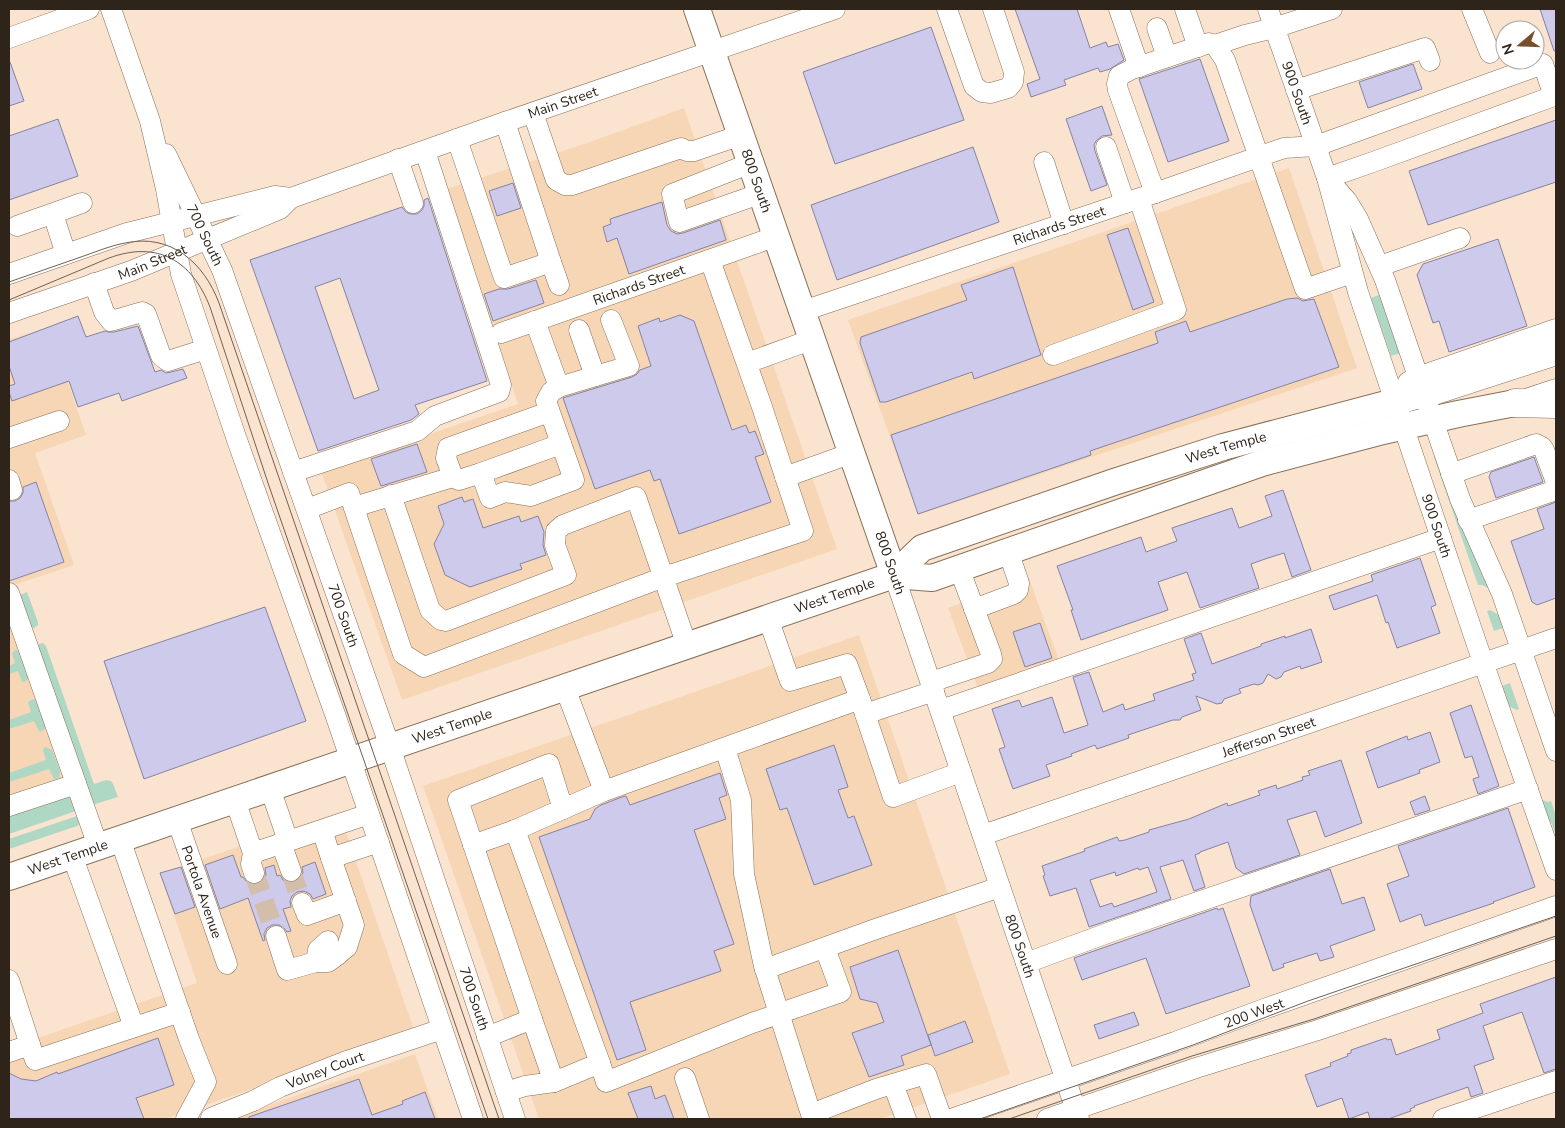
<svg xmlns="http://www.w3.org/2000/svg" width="1565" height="1128" viewBox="0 0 1565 1128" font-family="'Nunito Sans',sans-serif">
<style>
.built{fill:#f7d6b5}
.green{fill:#aed8c3}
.building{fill:#cecaec;stroke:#8682a2;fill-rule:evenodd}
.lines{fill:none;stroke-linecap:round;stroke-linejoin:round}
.minor-tunnel{stroke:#d2beab;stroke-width:20;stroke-dasharray:20 10;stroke-linecap:butt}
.minor-casing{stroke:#886f57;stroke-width:21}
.major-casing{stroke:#886f57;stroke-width:28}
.highway-casing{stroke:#886f57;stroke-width:29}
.minor{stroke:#fff;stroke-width:20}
.major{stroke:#fff;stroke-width:26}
.highway{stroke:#fff;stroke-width:28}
.tram{stroke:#6f6154;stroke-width:1}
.labels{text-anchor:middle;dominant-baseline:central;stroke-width:5;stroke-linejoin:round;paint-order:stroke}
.street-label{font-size:14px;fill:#2e241a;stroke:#fff}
</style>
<rect width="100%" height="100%" fill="#fbe4cf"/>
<!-- built -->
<path class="built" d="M684,108L837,549L402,700L321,471L518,404L444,190L587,143Z
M1289,168L1357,368L918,515L848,320Z
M49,327L86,435L35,453L74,565L14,585L88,803L9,831V340Z
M1029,578L1059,661L979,691L948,608Z
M859,635L1010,1074L880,1119H539L423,786Z
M339,812L415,1033L165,1119H9V1048L197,983L160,874Z
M415,1054L438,1119H229Z"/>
<!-- green -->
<path class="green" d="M1381,294L1401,353L1391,356L1371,298Z
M1440,455L1492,590L1482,585H1478L1434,457Z
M27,592L38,622V625L34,628L31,627L20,595Z
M1490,610L1504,618L1506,627L1494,631L1487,611Z
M43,643L46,646L94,784L106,780L111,781L113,784L118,797L92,805L38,649L39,644Z
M15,650L22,652L29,678L24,682H22L18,671L9,674V666L15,663L12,653Z
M1510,683L1519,709L1517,710L1502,703L1497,688Z
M33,699L36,700L47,725L45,729L40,732L39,731L34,721L9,729V720L31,712L28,702Z
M45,747L52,750L60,771L59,778L54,779L49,769L9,782V773L46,760L43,750Z
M68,795L71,798L76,811L9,834V813Z
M1534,797L1548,802L1551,801L1556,816V835L1551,822L1538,809Z
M77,816L80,823L77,826L9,849V839Z"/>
<!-- building -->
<path class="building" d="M1015,9H1077L1090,48L1106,42L1108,47L1118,44L1124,60L1110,69L1100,72L1098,68L1064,80L1066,85L1031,97L1027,84L1040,79Z
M1540,9H1556V51H1554Z
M931,27L964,120L835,164L803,72Z
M1200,59L1229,141L1168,162L1139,79Z
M10,62L24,101L9,106V63Z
M1413,64L1422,89L1368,108L1359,82Z
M1102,106L1112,135L1102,136L1096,141L1094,145L1095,151L1107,185L1091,191L1066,119Z
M58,119L78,176L9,200V136Z
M1556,120V182L1428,225L1409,171Z
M973,147L999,222L837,280L811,205Z
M513,183L521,208L497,216L489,191Z
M428,198L487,381L415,405L419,414L411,420L318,451L250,260L402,207L406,212L410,214H417L422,210L424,206V200ZM340,278L379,390L354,399L315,287Z
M662,202L667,225L671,231L677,234L683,233L720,220L726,240L629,274L617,238L607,242L603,227L611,224L610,219Z
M1128,228L1154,302L1133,310L1107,235Z
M1498,239L1527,326L1449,352L1439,321L1433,323L1417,275L1423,264Z
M1013,267L1041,355L974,379L972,372L886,402H880L860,343L861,337L967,300L961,285Z
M536,280L544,303L493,321L484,294L499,289H508Z
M1297,298L1303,301L1314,299L1339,367L1090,451L1091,455L918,514L891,435L1158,343L1155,332L1186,321L1190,332L1287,299Z
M680,315L694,321L732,430L746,425L749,433L755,431L764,454L755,457L771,502L679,534L660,479L654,481L650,470L595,489L563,398L632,377L637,374L640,370L651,366L638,326L659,318L660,322Z
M78,316L86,337L105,331L108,332H114L138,326L155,372L161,370L166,373L171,372L183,369L187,378L122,401L119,393L78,407L69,381L12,401L9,392V386L15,384L9,366V342Z
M417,444L427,472L381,486L371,459Z
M1534,457L1543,482L1496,498L1489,477L1491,472Z
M36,482L64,562L9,581V501H15L20,498L23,493V487Z
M1283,490L1311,570L1292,577L1284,553L1268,558L1251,564L1259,588L1200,608L1187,572L1158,582L1168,610L1081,640L1071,610H1073L1057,566L1141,537L1146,552L1177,541L1172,528L1232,508L1239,528L1272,516L1265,496Z
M462,497L464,502L473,499L483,528L519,516L521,522L538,516L544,532L543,545L546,555L520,564L522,569L470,587L445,575L434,544L444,524L438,506Z
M1556,502V598L1537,605L1532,602L1511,541L1544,529L1537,509Z
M1420,558L1436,605L1431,607L1440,633L1397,648L1388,622L1386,623L1377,595L1334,610L1329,596L1373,581L1371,575Z
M265,607L306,721L144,779L104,661Z
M1040,623L1052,658L1025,667L1013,632Z
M1311,629L1322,662L1301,669L1300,666L1284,672L1281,677L1276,679L1268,674L1263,683L1258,685L1254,684L1239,689L1241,693L1224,699L1222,703L1217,704L1196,696L1201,710L1182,717L1180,720H1173L1128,735L1129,738L1097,749L1095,745L1071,754L1072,756L1046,765L1050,776L1013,789L999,749L1005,747L992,709L1019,700L1022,707L1052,697L1064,733L1088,725L1073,677L1089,672L1103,712L1123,704L1125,710L1155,700L1153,694L1194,680L1192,674L1196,673L1184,639L1201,633L1212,664L1261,646V644L1285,636V638Z
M1471,705L1499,786L1478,794L1473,779L1479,777L1472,756L1465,758L1450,713Z
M1430,732L1440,762L1419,770L1420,773L1378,788L1366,752L1407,736L1408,740Z
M834,745L848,787L838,790L848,818L854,816L872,865L814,885L787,808L780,810L766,769Z
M1341,760L1362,823L1325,837L1316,811L1287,820L1300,855L1244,874L1236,868L1228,842L1200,852V853L1195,855L1205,887L1194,891L1183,860L1160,867L1171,899L1089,927L1076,888L1050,896L1043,876L1045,875L1042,866L1085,851L1084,849L1117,837L1119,841L1125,840L1149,832V830L1189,819L1227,803L1228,806L1260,795L1258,791L1276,785L1277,789L1303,780L1302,777L1310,775L1308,771ZM1148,867L1157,892L1114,907L1112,903L1100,907L1090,880L1115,872L1116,876L1138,868L1139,870Z
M720,773L727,795L719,798L726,819L694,830L734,944L714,951L721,971L630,1002L646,1050L617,1060L539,837L590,819L595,809L601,805L622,797L626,796L630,805Z
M1425,796L1430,810L1415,815L1410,802Z
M1508,808L1535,887L1493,902L1494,903L1425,926L1421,914L1400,922L1387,884L1409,876L1398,846Z
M233,855L241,877H243L247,882L252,885L257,884L263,881L266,875L265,868L274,865L277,876L280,875L283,880L288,883L295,882L300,878L303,873L302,867L315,862L326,894L313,899L310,894L304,891L297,892L292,896L290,901L291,907L283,909L291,931L287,932L284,928L279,925H272L267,928L264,934L265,940L263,941L248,898L220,909L205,865Z
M181,867L195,907L175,914L160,873Z
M1330,869L1342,904L1364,897L1375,930L1330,946L1334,957L1320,961L1317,953L1283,964L1284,967L1273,971L1250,905L1251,896Z
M1217,908L1218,910L1223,908L1250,986L1166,1014L1146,958L1082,980L1074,958Z
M898,950L931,1045L901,1056L904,1065L869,1077L852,1033L884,1022L877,1003L860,999L850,967Z
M1556,977V1069L1544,1073L1522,1012L1483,1026L1494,1059L1474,1066L1483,1093L1471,1097L1468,1087L1414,1106L1415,1107L1410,1109L1411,1111L1388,1119H1370L1368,1112L1349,1119L1342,1098L1317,1107L1305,1075L1331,1066L1330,1063L1348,1056L1347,1054L1351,1053V1050L1386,1038L1387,1040L1391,1039L1396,1055L1440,1039L1437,1030L1483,1013L1480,1004Z
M1134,1012L1139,1025L1099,1039L1094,1025Z
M965,1021L973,1042L935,1056L928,1035Z
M158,1038L174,1085L136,1098L144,1119H9V1073L21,1079L36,1081L57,1072L58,1074Z
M359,1079L372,1115L403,1104L402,1101L425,1092L435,1119H249V1117Z
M651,1086L655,1099L665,1095L674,1119H638L628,1093Z"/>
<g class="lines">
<!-- minor-tunnel -->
<path class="minor-tunnel" d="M291,871L302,903
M254,873L276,936"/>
<!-- minor casing -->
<g class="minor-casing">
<g id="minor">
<path d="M111,9L150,121L166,189L181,274L237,440L336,717L473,1119"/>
<path d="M947,9L974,86L982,92L991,93L1008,88L1013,82L1014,72L993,9"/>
<path d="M1119,9L1139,67"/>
<path d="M1185,9L1198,47"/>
<path id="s1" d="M1268,9L1327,178L1358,292L1476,642L1556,870"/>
<path d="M1472,9L1490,53"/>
<path d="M1157,28L1167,57"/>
<path d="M9,38L89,9"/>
<path d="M1215,45L1245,35L1274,28L1332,9"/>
<path d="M1296,90L1425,48L1430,61"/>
<path d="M533,113L556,180L565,185H572L681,148L687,151H694L741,135"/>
<path d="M457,139L504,278L551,262L505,122"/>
<path d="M1106,147L1125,203"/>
<path id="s2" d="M166,154L222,270L390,747L515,1119"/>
<path d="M398,159L413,203"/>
<path d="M1044,162L1064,224"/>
<path d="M751,163L672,194L679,222L762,193"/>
<path d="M1333,185L1347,201L1358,219L1385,280L1460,499L1502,594L1556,751"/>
<path d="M1155,193L1118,90L1117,84L1119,76L1132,69L1209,43L1215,45L1225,60L1305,289L1352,273"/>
<path d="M53,214L66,254"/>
<path d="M17,226L82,203"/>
<path d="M551,262L559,285"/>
<path d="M1380,266L1460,238"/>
<path d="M9,274L127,233L275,196L291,198"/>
<path d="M94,283L104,312L111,321L142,312L146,314L161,356L168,361L206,349"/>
<path id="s3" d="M803,311L1155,193L1284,148L1316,146L1543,64L1554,96L1373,162L1327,178"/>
<path id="s4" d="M9,313L131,271L280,209L291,198L505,122L835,9"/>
<path d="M535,321L559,387"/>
<path d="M579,330L595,376"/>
<path id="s5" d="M501,333L777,236"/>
<path d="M1053,355L1176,310L1139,199"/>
<path d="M747,363L813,339"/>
<path d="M1408,382L1418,377L1556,329"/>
<path d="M1526,399L1556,389"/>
<path d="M9,438L59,421"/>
<path d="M293,472L417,431L435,416L499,392L501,385L425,151"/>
<path d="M481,473L561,444"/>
<path d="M1451,474L1536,444L1542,447L1544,450L1556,482"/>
<path d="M453,477L459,480L481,473L490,498L505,492L531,496L574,480L546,401L551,392L559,387L629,366L611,320"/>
<path d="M785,477L852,453"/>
<path d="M9,480L12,490"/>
<path d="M391,495L430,610L441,620L446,621L566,575L555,545L556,531L563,525L636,497L687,646"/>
<path d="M354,507L453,477L446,458L448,448L549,412"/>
<path d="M307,509L349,493L403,654L424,667L664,577L803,531L761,404L710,260"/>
<path d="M1468,520L1556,490"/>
<path id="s6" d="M894,575L1079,1119"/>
<path d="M9,593L98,846"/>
<path d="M974,609L1014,594L1018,590L1019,583L1008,551"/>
<path d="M768,618L790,681L847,664L860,699"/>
<path d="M931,682L988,663L992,659L991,654L959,568"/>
<path d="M565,688L604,791"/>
<path d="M941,710L1441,538"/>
<path d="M865,714L934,691"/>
<path d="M725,748L741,800L744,874L764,966L811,1114L876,1089L926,1074L942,1119"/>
<path d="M270,788L288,841"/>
<path d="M235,800L253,853L251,864L254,873"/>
<path d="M9,806L76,784"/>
<path d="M563,809L515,830L600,1063"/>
<path id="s7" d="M177,820L227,964"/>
<path d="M322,830L331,858L379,842"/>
<path id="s8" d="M983,835L1556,638"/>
<path d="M120,839L189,1039L206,1082L186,1119"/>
<path d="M281,843L291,871"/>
<path d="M473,845L515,830"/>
<path d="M253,853L369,814"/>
<path d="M72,855L134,1027"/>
<path d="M331,858L354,925L347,947L342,951"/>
<path d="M302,903L307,915L346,901"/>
<path d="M276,936L287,970L316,962H328L339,954"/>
<path d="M316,962L318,950L328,941"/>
<path d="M1026,963L1116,930L1528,789"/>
<path d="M765,969L873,930L1000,887"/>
<path d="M9,980L35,1060L180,1012"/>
<path d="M532,1019L554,1082"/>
<path d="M487,1037L532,1019L458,800L549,764L563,809L604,791L860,699L893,797L961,772"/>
<path d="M9,1052L30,1045"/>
<path d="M685,1078L699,1119"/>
<path d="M893,1084L906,1119"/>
<path d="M506,1092L525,1086L554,1082L600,1063L606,1082L752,1023L841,992L825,948"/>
<path id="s9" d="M211,1118L253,1101L280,1087L344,1062L442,1029"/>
<path id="s10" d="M951,1119L1175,1042L1264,1009L1556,906"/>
<path d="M1047,1119L1196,1068L1318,1030L1556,949"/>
<path d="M1443,1119L1556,1081"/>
</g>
</g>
<!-- major casing -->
<g class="major-casing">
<g id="major">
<path id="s11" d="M697,9L894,575"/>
<path id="s12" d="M894,575L922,548L1114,482L1223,447L1424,394"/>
<path id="s13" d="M9,877L894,575L932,578L1262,463L1383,431L1458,414L1515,403"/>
</g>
</g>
<!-- highway casing -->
<g class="highway-casing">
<path id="highway" d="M1424,394L1556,351
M1515,403L1556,404"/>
</g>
<!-- minor -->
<use href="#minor" class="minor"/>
<!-- major -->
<use href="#major" class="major"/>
<!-- highway -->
<use href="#highway" class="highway"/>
<!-- tram -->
<path class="tram" d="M9,282C32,274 55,266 78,258C93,253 109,246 125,243C171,233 204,263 219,303L499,1119
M9,300L109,258C158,240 192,261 210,307L268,483L488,1119
M980,1119L1193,1045L1308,1001L1556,916
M1009,1119L1192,1056L1314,1019L1556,936"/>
</g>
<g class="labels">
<!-- street labels -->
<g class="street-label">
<text stroke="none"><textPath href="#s1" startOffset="89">900 South</textPath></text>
<text stroke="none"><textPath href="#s4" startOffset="594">Main Street</textPath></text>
<text stroke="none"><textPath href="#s11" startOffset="182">800 South</textPath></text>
<text stroke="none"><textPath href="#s3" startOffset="270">Richards Street</textPath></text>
<text stroke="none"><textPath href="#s2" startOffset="90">700 South</textPath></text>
<text stroke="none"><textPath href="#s4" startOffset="152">Main Street</textPath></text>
<text stroke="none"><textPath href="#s5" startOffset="146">Richards Street</textPath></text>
<text stroke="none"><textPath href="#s12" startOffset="359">West Temple</textPath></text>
<text stroke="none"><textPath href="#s1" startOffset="544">900 South</textPath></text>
<text transform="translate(890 563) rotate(71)">800 South</text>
<text stroke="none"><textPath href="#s13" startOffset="872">West Temple</textPath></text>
<text stroke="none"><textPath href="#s2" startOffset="495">700 South</textPath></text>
<text stroke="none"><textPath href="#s13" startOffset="468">West Temple</textPath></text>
<text stroke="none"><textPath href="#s8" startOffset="302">Jefferson Street</textPath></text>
<text stroke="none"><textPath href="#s13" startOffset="62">West Temple</textPath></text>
<text stroke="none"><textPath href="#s7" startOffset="76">Portola Avenue</textPath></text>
<text stroke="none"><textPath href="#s6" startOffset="392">800 South</textPath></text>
<text stroke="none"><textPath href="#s2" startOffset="900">700 South</textPath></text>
<text stroke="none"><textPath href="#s10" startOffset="321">200 West</textPath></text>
<text stroke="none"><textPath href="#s9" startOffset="124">Volney Court</textPath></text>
</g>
</g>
<!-- border -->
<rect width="1565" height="1128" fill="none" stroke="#2e241a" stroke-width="20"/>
<!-- north arrow -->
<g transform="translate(1520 45) rotate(251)"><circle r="24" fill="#ffffff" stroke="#aba7a3"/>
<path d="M0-4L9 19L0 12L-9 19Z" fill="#75502b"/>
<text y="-8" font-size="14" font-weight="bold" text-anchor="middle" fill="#2e241a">N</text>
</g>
</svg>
